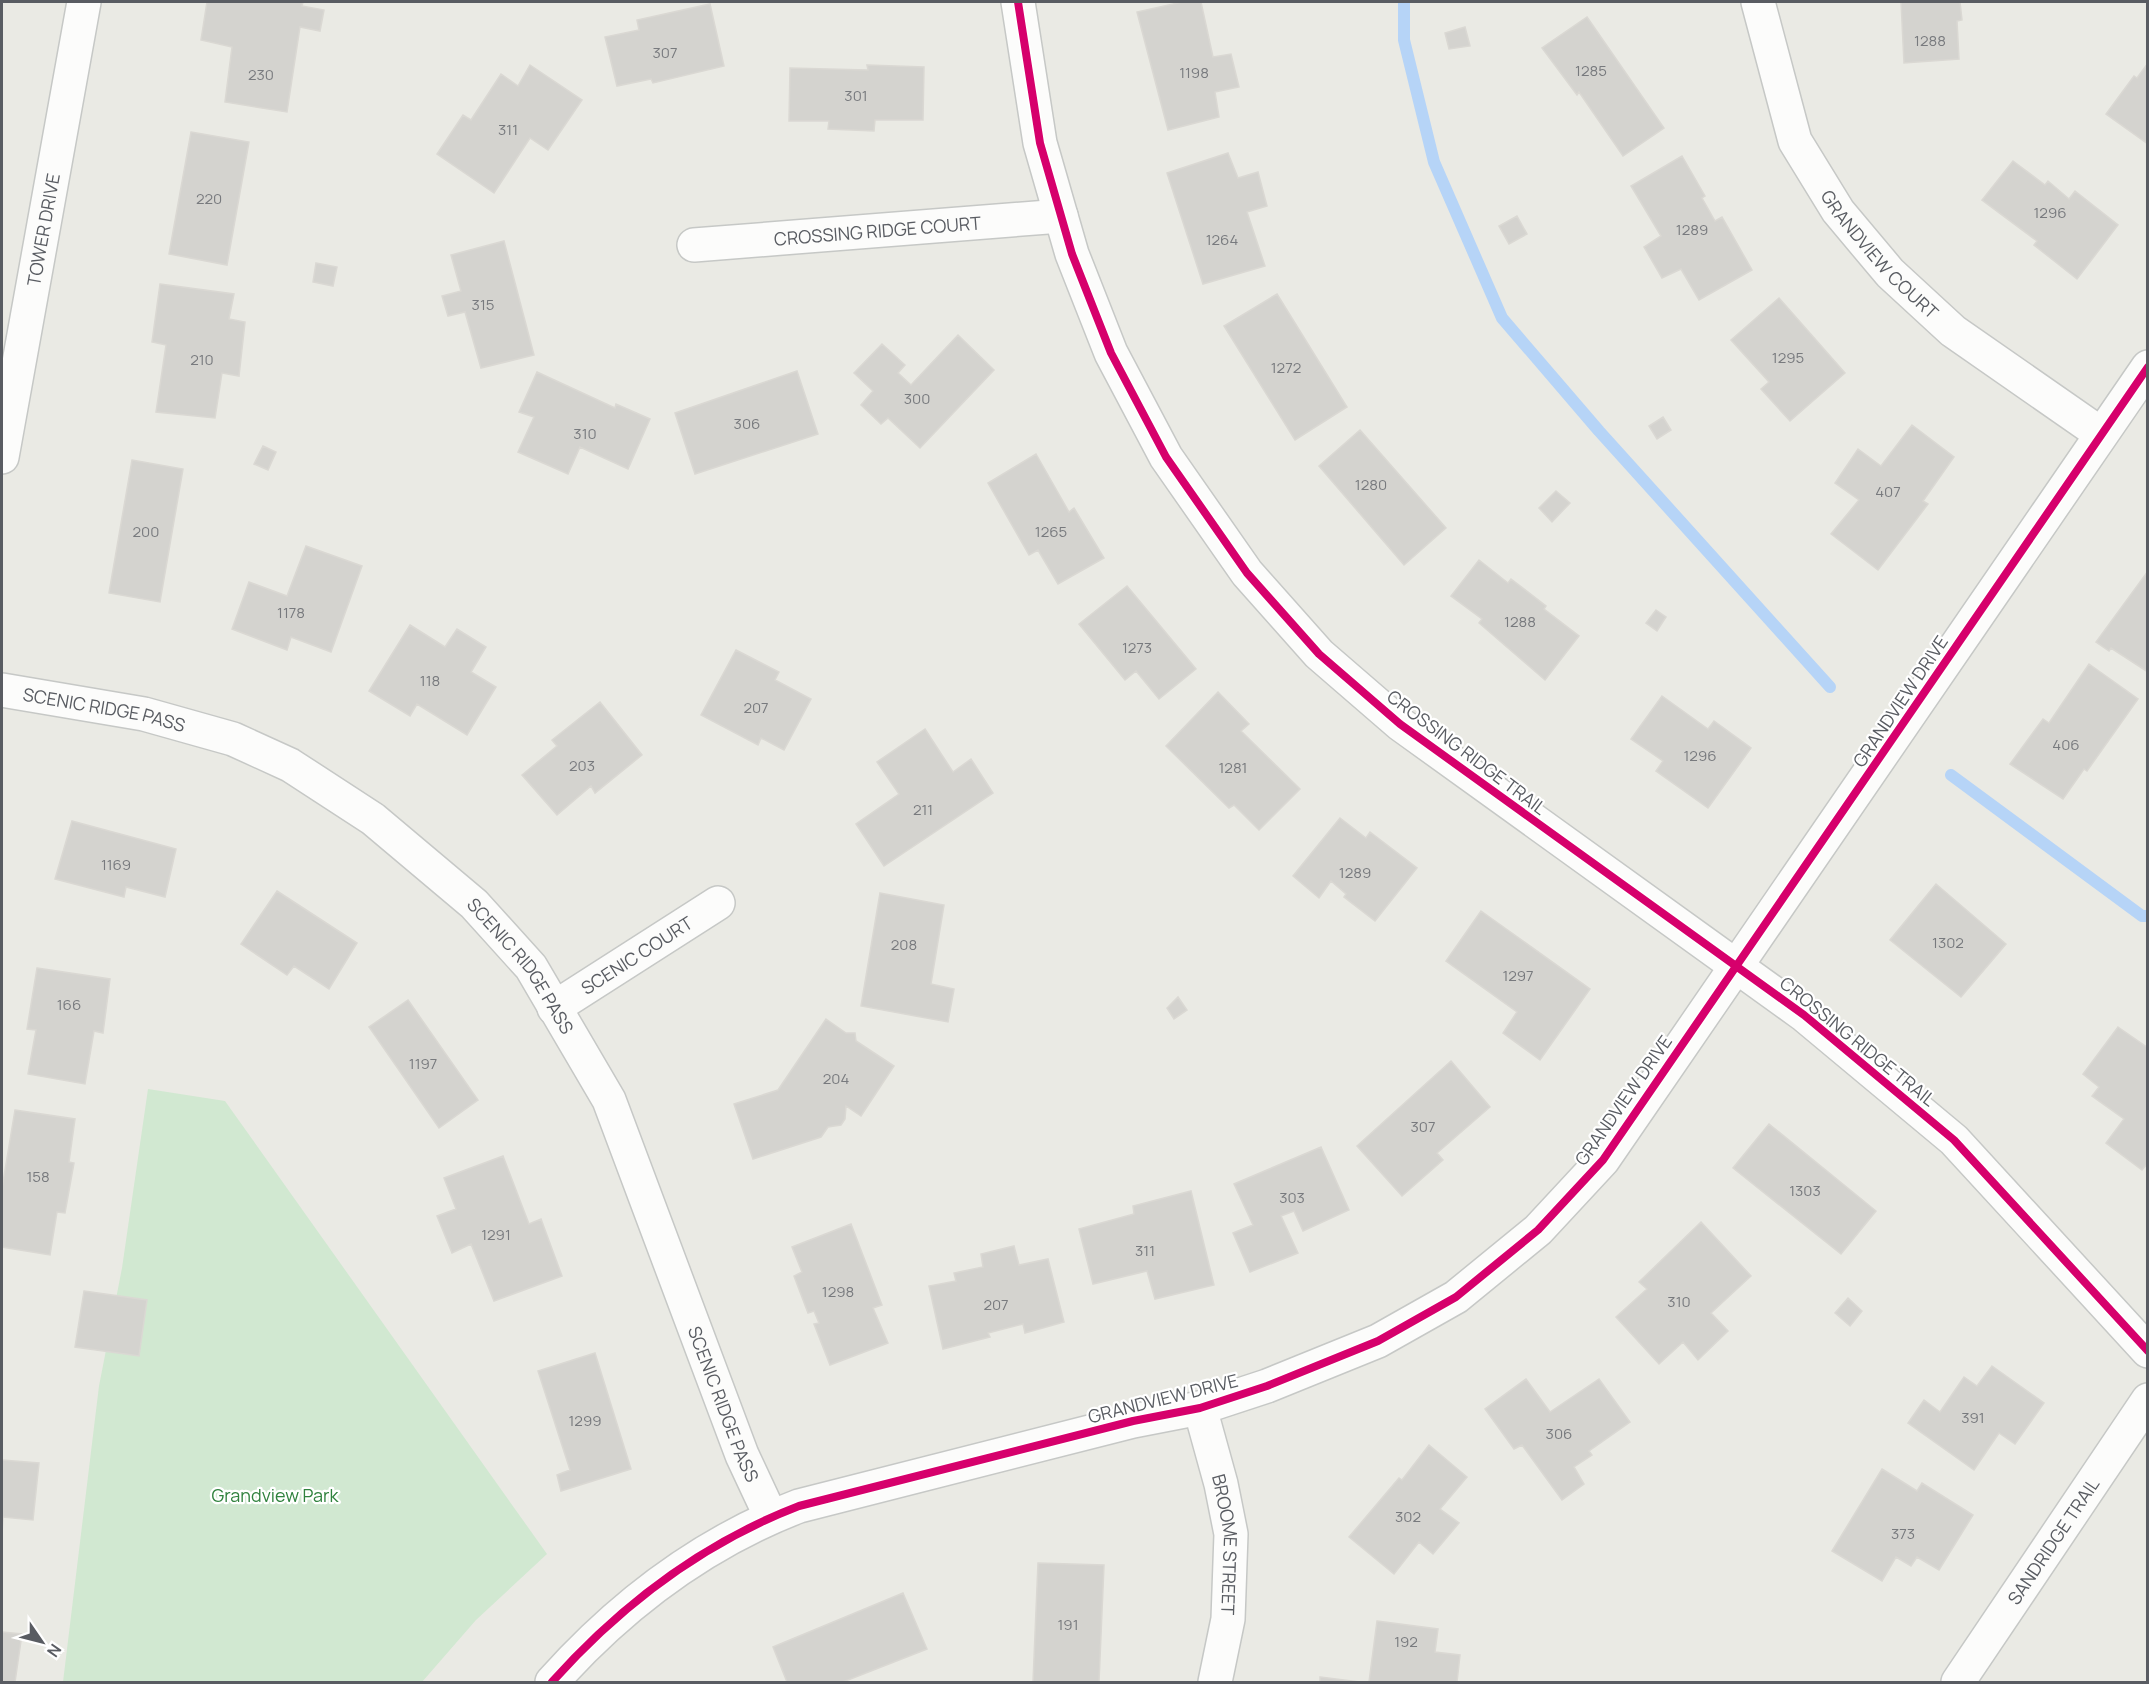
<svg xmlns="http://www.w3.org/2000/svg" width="2149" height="1684" viewBox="0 0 2149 1684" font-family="Manrope,sans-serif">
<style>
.green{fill:#d1e8d1}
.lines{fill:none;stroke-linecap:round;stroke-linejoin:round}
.stream{stroke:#b6d4f7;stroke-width:12}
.building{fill:#d4d3cf;stroke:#dad8d3;stroke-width:1.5}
.minor-casing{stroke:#c6c8c6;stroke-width:36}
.minor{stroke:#fcfcfb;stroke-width:33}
.cycleway-casing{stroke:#fff;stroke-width:11}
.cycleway{stroke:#d6006c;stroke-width:8}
.labels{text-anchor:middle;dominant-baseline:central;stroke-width:4.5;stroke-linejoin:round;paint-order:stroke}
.number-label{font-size:15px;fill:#787a7e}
.street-label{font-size:18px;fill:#595c62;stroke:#fff}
.park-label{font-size:18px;fill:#30823e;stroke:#fff}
</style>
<rect width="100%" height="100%" fill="#eaeae4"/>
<!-- green -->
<path class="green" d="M148,1089L225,1101L547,1554L476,1620L422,1682H63L99,1386L122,1268Z"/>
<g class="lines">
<!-- stream -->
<path class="stream" d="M1404,2V40L1434,162L1502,318L1599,431L1830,687
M1951,775L2142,916H2148"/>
</g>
<!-- building -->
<path class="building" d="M207,2H303L302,6L324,10L320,31L300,27L287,112L225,102L232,47L201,40Z
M1182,2H1201L1213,57L1231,54L1239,87L1215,92L1219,117L1168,130L1137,12Z
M1901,2H1960L1962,20L1957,21L1959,59L1904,63Z
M710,4L724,66L653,83L651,79L617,86L605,37L639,30L637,20Z
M1587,17L1664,128L1623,156L1579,92L1577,95L1542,48Z
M1465,27L1470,46L1449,49L1445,33Z
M2148,63V144L2106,114L2134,76L2137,78Z
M530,65L582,100L548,150L530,138L494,193L437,154L463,115L471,120L501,74L518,86Z
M867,65L924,67L923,120H875L874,131L828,129L829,121H789L790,68L868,70Z
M191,132L249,142L227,265L169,254Z
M1228,153L1238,178L1258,172L1267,206L1247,212L1265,266L1203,284L1167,173Z
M1682,156L1705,196L1702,198L1715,221L1722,217L1752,270L1699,300L1681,269L1662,278L1644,247L1661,236L1631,186Z
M2013,161L2045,185L2048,181L2069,199L2075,191L2118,225L2077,279L2034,245L2037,241L1982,200Z
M1517,216L1527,234L1509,244L1499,226Z
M504,241L534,355L481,368L465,312L448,316L442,296L461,291L451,255Z
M316,263L337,267L333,286L313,282Z
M160,284L234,294L229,319L245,322L239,376L222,373L215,418L156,412L166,345L152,342Z
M1277,294L1347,407L1295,440L1224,326Z
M1779,298L1845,373L1790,421L1761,389L1769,382L1731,340Z
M958,335L994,370L920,448L888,418L881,424L861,405L873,391L854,373L882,344L905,365L898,373L911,385Z
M797,371L818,434L695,474L675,413Z
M537,372L615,408L616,404L650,419L628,469L580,447L568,474L518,452L534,417L519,412Z
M1663,417L1671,430L1657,439L1649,426Z
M1912,425L1954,457L1923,501L1928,504L1878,570L1831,534L1859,500L1835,483L1858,449L1881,466Z
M1360,430L1446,528L1404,565L1319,466Z
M263,446L276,452L268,470L254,464Z
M1036,454L1069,512L1074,508L1104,558L1058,584L1038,550L1029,555L988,483Z
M132,460L183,469L160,602L109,593Z
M1556,491L1570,503L1552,522L1539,508Z
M306,546L362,566L331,652L291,637L287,650L232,629L249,582L287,596Z
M1479,560L1508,583L1511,579L1546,606L1544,609L1579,636L1545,680L1479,623L1482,619L1451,596Z
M2148,571V672L2111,648L2109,651L2096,642Z
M1127,586L1196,669L1159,699L1136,671L1125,680L1079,624Z
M1656,610L1666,617L1657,631L1646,623Z
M410,625L445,647L457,629L486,647L471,672L496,687L467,735L417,704L410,716L369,691Z
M736,650L779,672L775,680L811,699L784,750L761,738L758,745L701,715Z
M2089,664L2138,699L2087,771L2084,769L2063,799L2010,764L2043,719L2049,723Z
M1218,692L1249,724L1241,731L1300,789L1259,830L1234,805L1229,808L1166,746Z
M1662,696L1708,729L1714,721L1751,748L1708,808L1656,771L1663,761L1631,739Z
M600,702L642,755L595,793L591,786L557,815L522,775L557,746L552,740Z
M925,729L953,772L971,759L993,793L884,866L856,824L899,794L877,762Z
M1340,818L1366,838L1370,832L1417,868L1375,921L1344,897L1346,894L1331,881L1319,898L1293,876Z
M72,821L176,849L165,897L126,887L124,897L55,879Z
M1936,884L2006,944L1961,997L1890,940Z
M277,891L357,943L329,989L294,966L287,975L241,944Z
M880,893L944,905L931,984L954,989L948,1022L861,1006Z
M1481,911L1590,989L1540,1060L1503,1033L1517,1012L1446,961Z
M37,968L110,979L103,1033L94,1031L85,1084L28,1074L36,1030L27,1029Z
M1178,997L1187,1010L1174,1019L1167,1008Z
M408,1000L478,1100L439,1128L369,1027Z
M826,1019L846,1033H855L856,1041L894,1066L861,1116L846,1106L845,1119L841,1125L828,1127L821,1137L753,1159L734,1104L778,1090Z
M2118,1027L2148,1048V1163L2142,1170L2106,1143L2124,1119L2092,1096L2099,1087L2083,1074Z
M1451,1061L1490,1107L1437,1153L1443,1160L1402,1196L1357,1146Z
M15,1110L75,1119L69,1162L74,1163L65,1213L57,1212L50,1255L2,1247V1188Z
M1769,1124L1876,1211L1841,1254L1733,1168Z
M1321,1147L1349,1210L1303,1231L1294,1211L1281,1216L1298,1253L1250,1272L1233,1233L1253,1225L1234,1184Z
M503,1156L529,1224L541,1219L562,1276L494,1301L471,1244L452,1253L437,1216L456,1209L444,1178Z
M1191,1191L1214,1285L1155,1299L1147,1271L1093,1284L1079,1229L1134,1214L1133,1206Z
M1701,1222L1751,1276L1711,1313L1728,1331L1698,1360L1683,1342L1659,1364L1616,1317L1647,1289L1639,1282Z
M851,1224L882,1305L873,1308L888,1343L830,1365L814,1324L819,1323L814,1311L808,1313L794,1276L802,1272L792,1247Z
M1014,1246L1019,1265L1048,1259L1064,1322L1025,1333L1023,1324L988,1333L990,1337L943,1349L929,1286L956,1281L954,1273L983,1267L981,1254Z
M84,1291L147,1300L139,1356L75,1347Z
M1848,1298L1862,1311L1850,1326L1835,1313Z
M595,1353L631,1469L561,1491L557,1475L570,1470L538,1371Z
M1992,1366L2044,1403L2015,1444L1999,1433L1974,1470L1908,1423L1924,1400L1940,1412L1964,1377L1977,1386Z
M1526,1379L1550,1412L1599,1379L1630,1422L1589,1451L1592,1455L1574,1467L1584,1484L1562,1500L1522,1445L1514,1449L1485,1409Z
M1429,1445L1467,1477L1440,1509L1459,1523L1433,1554L1419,1542L1394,1574L1349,1537L1399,1478L1402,1480Z
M2,1460L39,1463L33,1520L3,1517L2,1534Z
M1882,1469L1917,1491L1922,1483L1973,1515L1939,1570L1917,1557L1911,1566L1896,1557L1882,1581L1832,1551Z
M1038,1563L1104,1565L1099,1682H1033Z
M903,1593L927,1649L843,1682H787L773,1647Z
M1377,1621L1438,1629L1435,1652L1460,1655L1457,1682H1369Z
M2,1632L22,1634L15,1682H2Z
M1320,1677L1360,1682H1320Z"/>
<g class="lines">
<!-- minor casing -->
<g class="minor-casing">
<g id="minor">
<path d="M1018,2L1040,143L1072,254L1111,353L1166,457L1247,573L1319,654L1400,724L1804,1015L1954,1140L2148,1351"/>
<path id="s1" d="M1758,2L1795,141L1838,211L1890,273L1953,331L2101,434"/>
<path id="s2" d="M694,245L1061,216"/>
<path id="s3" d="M2,457L84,2"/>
<path id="s4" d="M2,690L144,714L233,739L290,765L373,819L474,904L531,967L609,1100L742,1455L771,1517"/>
<path id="s5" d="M554,1008L718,903"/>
<path id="s6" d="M1200,1408L1221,1484L1231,1534L1228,1619L1215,1682"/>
<path d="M552,1682C620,1606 703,1543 799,1506L1133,1421L1200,1408L1267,1386L1378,1341L1456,1297L1538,1230L1603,1160L2148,367"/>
<path id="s7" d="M1958,1682L2148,1400"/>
</g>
</g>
<!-- minor -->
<use href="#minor" class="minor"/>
<!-- cycleway casing -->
<g class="cycleway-casing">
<path id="cycleway" d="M1018,2L1040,143L1072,254L1111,353L1166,457L1247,573L1319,654L1400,724L1804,1015L1954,1140L2148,1351
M552,1682C620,1606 703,1543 799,1506L1133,1421L1200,1408L1267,1386L1378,1341L1456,1297L1538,1230L1603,1160L2148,367"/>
</g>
<!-- cycleway -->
<use href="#cycleway" class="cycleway"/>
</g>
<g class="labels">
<!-- number labels -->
<g class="number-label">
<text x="1930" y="40">1288</text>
<text x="665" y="52">307</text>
<text x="1591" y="70">1285</text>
<text x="1194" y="72">1198</text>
<text x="261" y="74">230</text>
<text x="856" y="95">301</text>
<text x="508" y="129">311</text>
<text x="209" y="198">220</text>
<text x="2050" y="212">1296</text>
<text x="1692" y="229">1289</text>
<text x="1222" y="239">1264</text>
<text x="483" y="304">315</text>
<text x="1788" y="357">1295</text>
<text x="202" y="359">210</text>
<text x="1286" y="367">1272</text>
<text x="917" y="398">300</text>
<text x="747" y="423">306</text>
<text x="585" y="433">310</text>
<text x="1371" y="484">1280</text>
<text x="1888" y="491">407</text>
<text x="146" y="531">200</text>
<text x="1051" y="531">1265</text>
<text x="291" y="612">1178</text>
<text x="1520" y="621">1288</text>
<text x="1137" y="647">1273</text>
<text x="430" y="680">118</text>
<text x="756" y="707">207</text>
<text x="2066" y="744">406</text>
<text x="1700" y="755">1296</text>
<text x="582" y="765">203</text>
<text x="1233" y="767">1281</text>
<text x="923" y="809">211</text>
<text x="116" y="864">1169</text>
<text x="1355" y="872">1289</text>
<text x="1948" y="942">1302</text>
<text x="904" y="944">208</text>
<text x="1518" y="975">1297</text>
<text x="69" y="1004">166</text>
<text x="423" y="1063">1197</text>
<text x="836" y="1078">204</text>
<text x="1423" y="1126">307</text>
<text x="38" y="1176">158</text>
<text x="1805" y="1190">1303</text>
<text x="1292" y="1197">303</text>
<text x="496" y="1234">1291</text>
<text x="1145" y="1250">311</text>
<text x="838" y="1291">1298</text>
<text x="1679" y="1301">310</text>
<text x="996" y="1304">207</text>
<text x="1973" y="1417">391</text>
<text x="585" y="1420">1299</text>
<text x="1559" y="1433">306</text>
<text x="1408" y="1516">302</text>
<text x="1903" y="1533">373</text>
<text x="1068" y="1624">191</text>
<text x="1406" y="1641">192</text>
</g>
<!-- street labels -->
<g class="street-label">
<text stroke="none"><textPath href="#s3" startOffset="231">TOWER DRIVE</textPath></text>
<text stroke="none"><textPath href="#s2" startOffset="184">CROSSING RIDGE COURT</textPath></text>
<text stroke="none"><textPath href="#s1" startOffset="286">GRANDVIEW COURT</textPath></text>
<text transform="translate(1900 701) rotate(-56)">GRANDVIEW DRIVE</text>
<text stroke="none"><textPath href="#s4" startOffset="104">SCENIC RIDGE PASS</textPath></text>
<text transform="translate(1467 752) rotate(37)">CROSSING RIDGE TRAIL</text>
<text stroke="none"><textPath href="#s5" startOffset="98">SCENIC COURT</textPath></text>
<text stroke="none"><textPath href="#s4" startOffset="608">SCENIC RIDGE PASS</textPath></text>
<text transform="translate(1858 1041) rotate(39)">CROSSING RIDGE TRAIL</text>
<text transform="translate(1623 1100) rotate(-55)">GRANDVIEW DRIVE</text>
<text transform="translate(1163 1398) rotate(-14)">GRANDVIEW DRIVE</text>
<text stroke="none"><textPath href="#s4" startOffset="1094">SCENIC RIDGE PASS</textPath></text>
<text stroke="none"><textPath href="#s7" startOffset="170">SANDRIDGE TRAIL</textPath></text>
<text stroke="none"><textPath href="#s6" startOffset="140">BROOME STREET</textPath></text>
</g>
<!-- park labels -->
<g class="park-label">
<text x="275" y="1495">Grandview Park</text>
</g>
</g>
<!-- border -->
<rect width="2149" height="1684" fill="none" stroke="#595c62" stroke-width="6"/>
<!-- north arrow -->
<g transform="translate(42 1642) rotate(125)" stroke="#ffffff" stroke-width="4.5" paint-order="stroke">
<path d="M0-4.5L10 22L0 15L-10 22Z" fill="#595c62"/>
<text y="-9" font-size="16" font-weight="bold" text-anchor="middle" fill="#595c62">N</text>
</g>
</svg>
